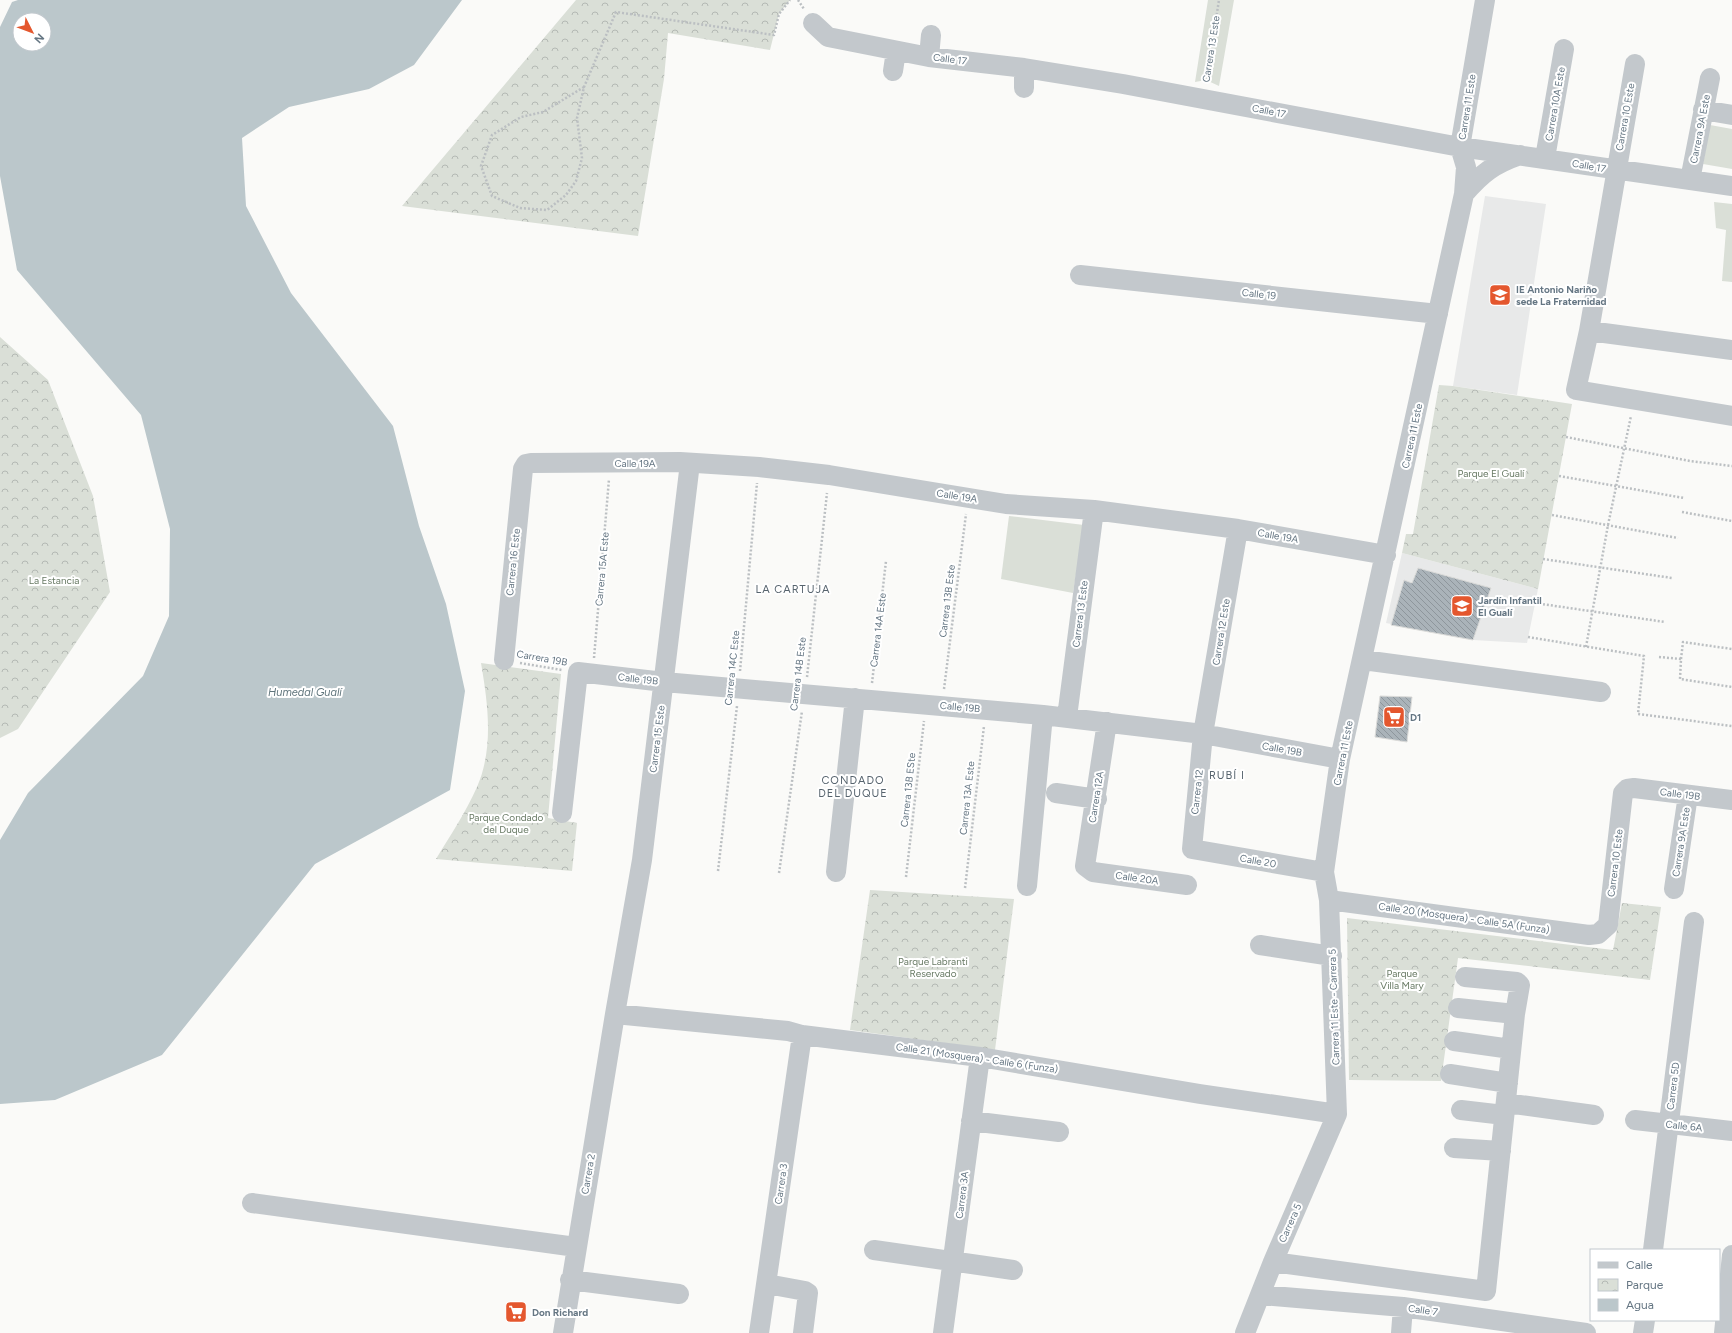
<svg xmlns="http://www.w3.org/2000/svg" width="1732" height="1333" viewBox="0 0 1732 1333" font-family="Figtree,sans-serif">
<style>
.built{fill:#e8e9e9}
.green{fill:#dadfd7}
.park{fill:url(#park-crowns)}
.water{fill:#bbc7cb;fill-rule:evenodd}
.building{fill:url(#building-back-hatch);stroke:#dcdcda}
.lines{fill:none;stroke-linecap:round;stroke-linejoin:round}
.path{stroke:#bbbfc2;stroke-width:2.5;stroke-dasharray:2 2;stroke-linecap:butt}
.minor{stroke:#c3c8cc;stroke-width:20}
.labels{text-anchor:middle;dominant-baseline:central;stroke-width:4;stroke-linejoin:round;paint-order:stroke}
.street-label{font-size:10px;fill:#657683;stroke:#fff}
.poi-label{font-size:10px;font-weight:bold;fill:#657683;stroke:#fff;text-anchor:start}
.park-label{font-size:10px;fill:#687a64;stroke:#fff}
.neighbourhood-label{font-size:11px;letter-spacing:1px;fill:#57646e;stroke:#fff}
.water-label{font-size:11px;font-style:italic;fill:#60757c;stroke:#fff}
</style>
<defs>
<pattern id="park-crowns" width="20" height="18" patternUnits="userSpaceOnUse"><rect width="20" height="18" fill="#dadfd7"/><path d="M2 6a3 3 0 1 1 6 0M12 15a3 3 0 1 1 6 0" fill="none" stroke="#b4b9b4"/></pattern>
<pattern id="building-back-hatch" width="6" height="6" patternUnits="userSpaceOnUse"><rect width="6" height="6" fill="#aab3b9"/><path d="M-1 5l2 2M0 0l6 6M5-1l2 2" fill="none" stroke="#8e969c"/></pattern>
</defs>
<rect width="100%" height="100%" fill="#fafaf8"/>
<!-- built -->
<path class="built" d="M1485,196L1546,204L1517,395L1453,386Z
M1402,553L1538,589L1527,643L1473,640L1386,623Z"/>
<!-- green -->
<path class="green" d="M1208,0H1234L1219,86L1206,80L1195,82Z
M1710,125L1732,129V169L1703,164Z
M1714,202L1732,204V282L1722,281L1726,230L1716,228Z
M1009,516L1084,525L1073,593L1001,579Z"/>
<!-- park -->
<path class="park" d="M576,0H790L779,14L770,50L668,33L664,79L638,236L402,206Z
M0,337L48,380L93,496L110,592L18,729L0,738Z
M1439,385L1453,386L1572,404L1538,589L1402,553L1406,534H1413Z
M481,663L561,674L548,818L577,823L572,871L436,859C450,836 466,812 477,787C494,748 488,704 481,663Z
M870,890L1014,899L995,1050L850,1030Z
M1622,903L1661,907L1650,980L1458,958L1441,1081L1349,1080L1347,918L1613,950Z"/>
<!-- water -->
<path class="water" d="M18,0H462L414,65L369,89L289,107L242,138L246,206L291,293L393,426L419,526L446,604L465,691L450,790L315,864L162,1055L55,1100L0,1104V840L28,793L143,676L169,616L170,529L141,415L17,270L0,176V27L12,2ZM20,20H44V44H20Z"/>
<!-- building -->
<path class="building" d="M1418,568L1491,588L1473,640L1391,625L1404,580L1412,583Z
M1380,696L1412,697L1407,742L1375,737Z"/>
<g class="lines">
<!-- path -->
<path class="path" d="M798,0L804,9
M1206,82L1219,0
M584,87L543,112L521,117L492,135L481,166L492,196L520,208L547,210L566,195L576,181L582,158L577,118L584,87L616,12L774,35L779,14L790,0
M1566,437L1690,461L1732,466
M1559,476L1684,498
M1682,512L1732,521
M1552,515L1678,538
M1543,559L1672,578
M1535,603L1665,622
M1528,637L1644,656L1638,714L1732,726
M1586,647L1608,525L1631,416
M1659,657L1681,659L1680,679L1732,687
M594,658L609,479
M1681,659L1683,642L1732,649
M520,663L562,670
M740,671L757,483
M807,677L827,493
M872,683L886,561
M944,689L966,514
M718,871L737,706
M779,873L802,711
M906,877L924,721
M965,888L984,726"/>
<!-- minor -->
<path class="minor" d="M813,23L828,37L929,57L1024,68L1123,84L1460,147L1732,186
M929,57L931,35
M1635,64L1589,331L1576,390L1732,416
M1024,68V88
M893,71L896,51
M1703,110L1732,115
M1545,158L1564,49
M1690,180L1710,78
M1464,194C1482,173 1494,164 1520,155
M1080,275L1438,314
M1589,331L1732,350
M1238,529L1203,734L1192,849L1324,872
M504,660L523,469L526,464L531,463L680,462L759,467L829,475L1006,504L1094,510L1238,529L1386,555
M1363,660L1601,692
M1067,717L1094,510
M1107,722L1085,866L1093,872L1187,885
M1627,789L1634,788L1732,800
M1056,793L1097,799
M562,813L578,672L664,682L1043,715L1203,734L1340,759
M836,872L855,698
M1027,886L1043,715
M1674,889L1688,795
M1329,900L1589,935L1598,934L1608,925L1623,793L1627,789
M1260,945L1332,956
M1458,1008L1515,1014
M615,1014L788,1031L802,1035L980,1057L1200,1094L1337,1114
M1454,1041L1511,1049
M1450,1074L1508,1083
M1506,1103L1594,1115
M1461,1110L1504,1115
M1635,1120L1732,1131
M971,1121L1059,1132
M1454,1148L1501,1151
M252,1203L576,1247
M874,1250L1013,1270
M1653,1250L1694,922
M1273,1262L1486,1291L1515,1014L1520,985L1517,982L1465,977
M570,1280L679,1294
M767,1284L805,1291L808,1293L803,1333
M1260,1295L1403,1307L1586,1333
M563,1333L615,1014L642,860L690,463
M759,1333L802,1035
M943,1333L980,1057
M1245,1333L1273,1262L1337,1114L1329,900L1324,872L1340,759L1464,194L1466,167L1460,147L1485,0
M1401,1333L1403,1307
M1643,1333L1645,1320
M1724,1333L1732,1255"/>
</g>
<!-- icons -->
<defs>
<g id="school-square" transform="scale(1.15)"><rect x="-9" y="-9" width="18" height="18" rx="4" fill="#e4572e" stroke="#fff"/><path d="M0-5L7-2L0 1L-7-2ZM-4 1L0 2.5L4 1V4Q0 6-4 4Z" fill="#fff"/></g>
<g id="supermarket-square" transform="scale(1.15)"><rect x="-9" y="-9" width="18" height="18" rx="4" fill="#e4572e" stroke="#fff"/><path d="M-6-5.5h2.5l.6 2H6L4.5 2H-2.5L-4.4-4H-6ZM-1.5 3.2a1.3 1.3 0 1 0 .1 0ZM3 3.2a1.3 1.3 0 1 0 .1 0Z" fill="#fff"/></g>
</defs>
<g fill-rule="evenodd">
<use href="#school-square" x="1500" y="295"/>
<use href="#school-square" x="1462" y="606"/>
<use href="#supermarket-square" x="1394" y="717"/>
<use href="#supermarket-square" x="516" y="1312"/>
</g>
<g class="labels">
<!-- street labels -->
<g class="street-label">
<text transform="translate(1211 49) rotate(-81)">Carrera 13 Este</text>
<text transform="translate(950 59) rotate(7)">Calle 17</text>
<text transform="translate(1555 104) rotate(-80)">Carrera 10A Este</text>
<text transform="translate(1467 107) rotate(-81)">Carrera 11 Este</text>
<text transform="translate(1269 111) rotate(11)">Calle 17</text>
<text transform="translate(1625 117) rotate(-80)">Carrera 10 Este</text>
<text transform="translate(1700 129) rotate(-79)">Carrera 9A Este</text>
<text transform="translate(1589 166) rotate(10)">Calle 17</text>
<text transform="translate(1259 294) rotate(6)">Calle 19</text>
<text transform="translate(1412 436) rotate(-78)">Carrera 11 Este</text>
<text x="635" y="463">Calle 19A</text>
<text transform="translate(957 496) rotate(9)">Calle 19A</text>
<text transform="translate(1278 536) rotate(10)">Calle 19A</text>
<text transform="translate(513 562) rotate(-84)">Carrera 16 Este</text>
<text transform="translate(602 569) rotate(-85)">Carrera 15A Este</text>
<text transform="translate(947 601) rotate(-83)">Carrera 13B Este</text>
<text transform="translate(1080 614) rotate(-83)">Carrera 13 Este</text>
<text transform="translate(878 630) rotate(-83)">Carrera 14A Este</text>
<text transform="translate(1221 632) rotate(-81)">Carrera 12 Este</text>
<text transform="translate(542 658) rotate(10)">Carrera 19B</text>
<text transform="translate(732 668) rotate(-84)">Carrera 14C Este</text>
<text transform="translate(798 674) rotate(-83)">Carrera 14B Este</text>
<text transform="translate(638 679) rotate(6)">Calle 19B</text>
<text transform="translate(960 707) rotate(5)">Calle 19B</text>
<text transform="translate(657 739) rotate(-83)">Carrera 15 Este</text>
<text transform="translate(1282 749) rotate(10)">Calle 19B</text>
<text transform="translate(1343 753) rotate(-79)">Carrera 11 Este</text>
<text transform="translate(908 790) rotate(-84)">Carrera 13B ESte</text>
<text transform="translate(1197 792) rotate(-84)">Carrera 12</text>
<text transform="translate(1680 794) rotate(7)">Calle 19B</text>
<text transform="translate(1096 797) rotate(-81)">Carrera 12A</text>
<text transform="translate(967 798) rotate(-84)">Carrera 13A Este</text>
<text transform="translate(1681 842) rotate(-81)">Carrera 9A Este</text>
<text transform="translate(1258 861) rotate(10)">Calle 20</text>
<text transform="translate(1615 863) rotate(-83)">Carrera 10 Este</text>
<text transform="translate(1137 878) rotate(8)">Calle 20A</text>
<text transform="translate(1464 918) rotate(8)">Calle 20 (Mosquera) - Calle 5A (Funza)</text>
<text transform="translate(1334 1007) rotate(-92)">Carrera 11 Este - Carrera 5</text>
<text transform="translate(977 1058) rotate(8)">Calle 21 (Mosquera) - Calle 6 (Funza)</text>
<text transform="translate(1673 1086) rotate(-83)">Carrera 5D</text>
<text transform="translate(1684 1126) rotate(6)">Calle 6A</text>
<text transform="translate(588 1174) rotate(-80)">Carrera 2</text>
<text transform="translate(781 1184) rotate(-82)">Carrera 3</text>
<text transform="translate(962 1195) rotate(-83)">Carrera 3A</text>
<text transform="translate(1290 1223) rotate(-66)">Carrera 5</text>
<text transform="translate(1423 1310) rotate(8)">Calle 7</text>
</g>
<!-- poi labels -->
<g class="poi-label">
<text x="1516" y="289">IE Antonio Nariño<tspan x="1516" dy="12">sede La Fraternidad</tspan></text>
<text x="1478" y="600">Jardín Infantil<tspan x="1478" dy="12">El Gualí</tspan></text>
<text x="1410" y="717">D1</text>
<text x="532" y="1312">Don Richard</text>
</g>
<!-- park labels -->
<g class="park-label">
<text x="1491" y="473">Parque El Gualí</text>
<text x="54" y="580">La Estancia</text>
<text x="506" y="817">Parque Condado<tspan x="506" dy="12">del Duque</tspan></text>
<text x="933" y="961">Parque Labranti<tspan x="933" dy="12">Reservado</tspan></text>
<text x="1402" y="973">Parque<tspan x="1402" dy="12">Villa Mary</tspan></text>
</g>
<!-- neighbourhood labels -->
<g class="neighbourhood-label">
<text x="793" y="589">LA CARTUJA</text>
<text x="1227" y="775">RUBÍ I</text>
<text x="853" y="780">CONDADO<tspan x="853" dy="13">DEL DUQUE</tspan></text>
</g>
<!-- water labels -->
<g class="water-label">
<text x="305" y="692">Humedal Gualí</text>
</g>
</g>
<!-- legend -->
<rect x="1590" y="1249" width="130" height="72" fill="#ffffff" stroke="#c1c8cd"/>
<rect x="1598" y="1262" width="20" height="6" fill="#c3c8cc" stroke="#c1c8cd"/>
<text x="1626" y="1269" font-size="12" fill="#657683">Calle</text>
<rect x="1598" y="1279" width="20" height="12" fill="url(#park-crowns)" stroke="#c1c8cd"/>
<text x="1626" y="1289" font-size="12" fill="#657683">Parque</text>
<rect x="1598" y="1299" width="20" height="12" fill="#bbc7cb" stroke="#c1c8cd"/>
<text x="1626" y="1309" font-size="12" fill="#657683">Agua</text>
<!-- north arrow -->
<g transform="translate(32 32) rotate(132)"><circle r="19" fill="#ffffff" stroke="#c1c8cd"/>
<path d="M0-3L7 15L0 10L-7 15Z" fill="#e4572e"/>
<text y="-6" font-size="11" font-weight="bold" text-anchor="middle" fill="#657683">N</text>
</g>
</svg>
